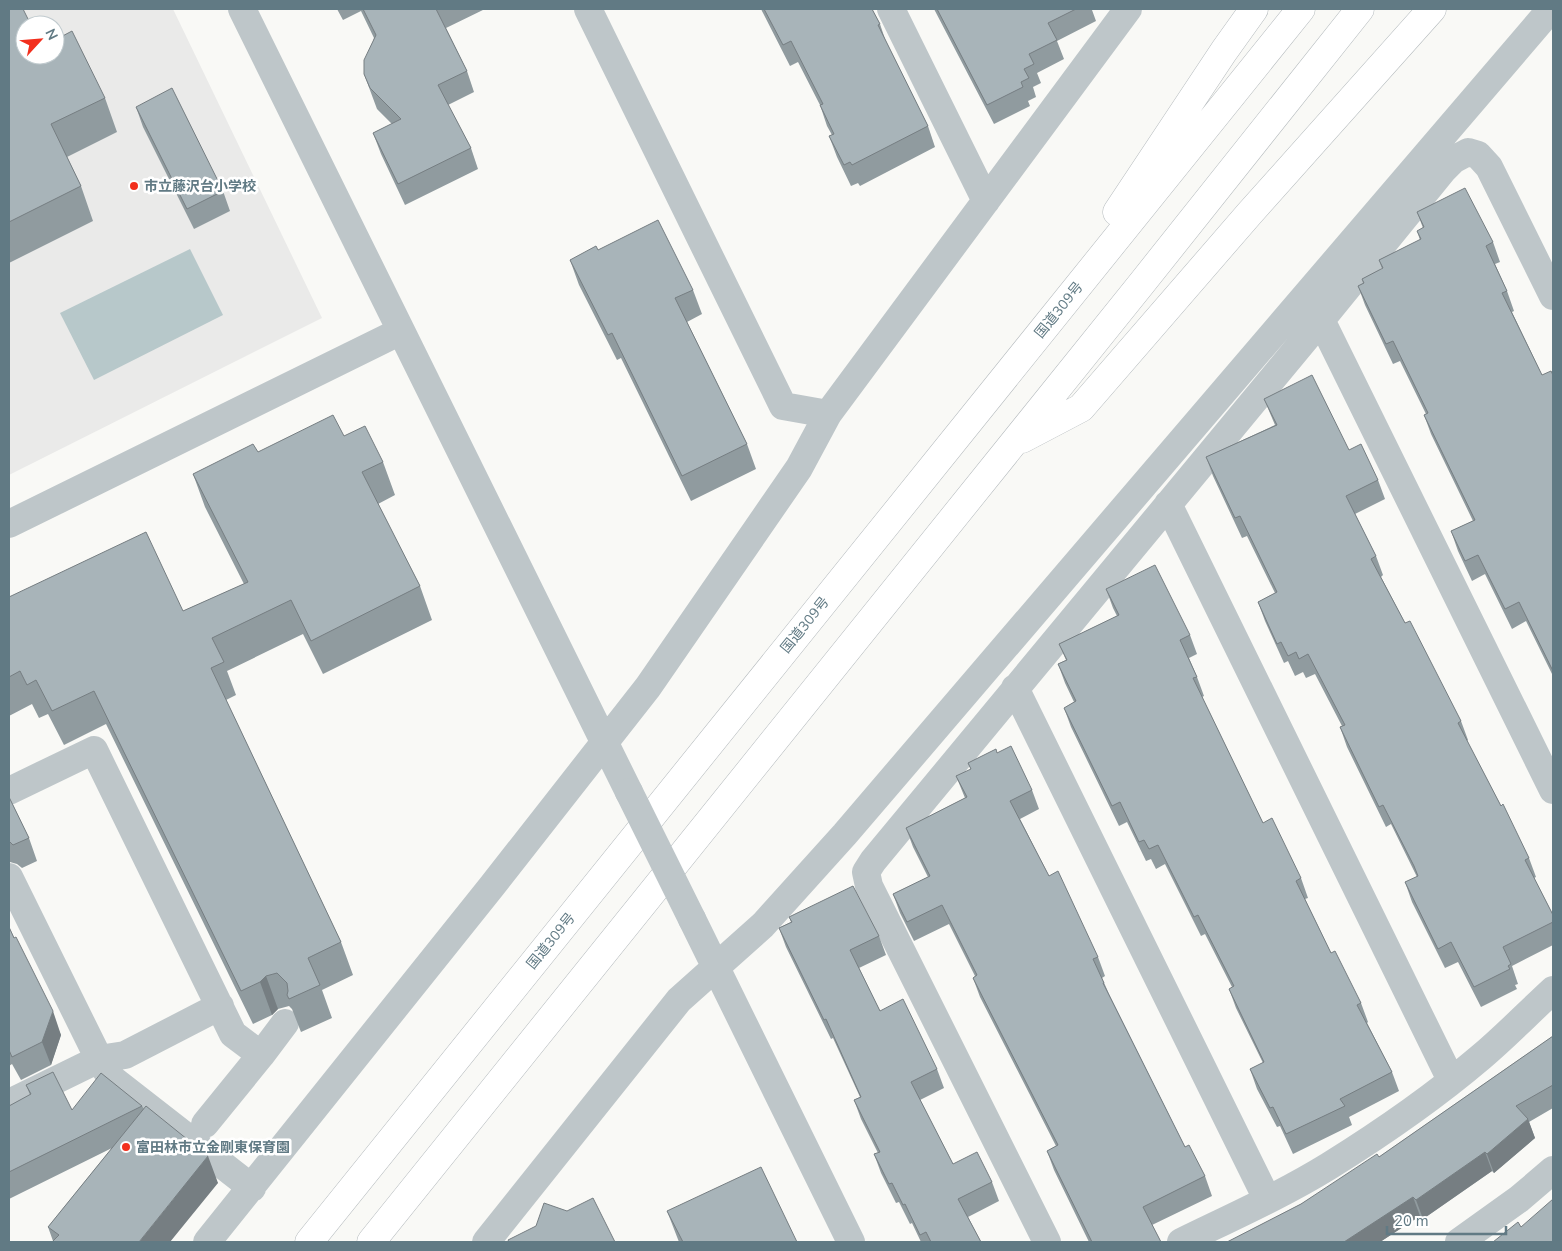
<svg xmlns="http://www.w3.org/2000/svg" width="1562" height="1251" viewBox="0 0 1562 1251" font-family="'Nunito Sans','Noto Sans JP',sans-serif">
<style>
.built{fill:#eaeae9;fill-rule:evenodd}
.water{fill:#b7c8ca}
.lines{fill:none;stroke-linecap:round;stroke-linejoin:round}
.highway-casing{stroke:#b4babd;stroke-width:29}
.minor{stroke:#bec6c9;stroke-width:28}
.highway{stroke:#fff;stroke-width:28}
.minor-bridge{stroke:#bec6c9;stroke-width:28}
.wall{fill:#909b9f}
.shaded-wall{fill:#767e82}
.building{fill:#a8b4b9;stroke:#767e82}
.poi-dot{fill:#f22f1d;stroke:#fff;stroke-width:2}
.labels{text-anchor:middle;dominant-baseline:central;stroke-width:5;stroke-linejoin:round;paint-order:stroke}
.poi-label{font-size:14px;font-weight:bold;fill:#617a84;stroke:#fff;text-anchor:start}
.street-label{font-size:14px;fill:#617a84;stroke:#fff}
</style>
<rect width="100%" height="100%" fill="#f9f9f6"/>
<!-- built -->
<path class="built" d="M9,9H173L322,318L9,475ZM25,25H55V55H25Z"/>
<!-- water -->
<path class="water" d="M190,249L223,315L94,380L60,313Z"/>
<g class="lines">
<!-- highway casing -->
<g class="highway-casing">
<path id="highway" d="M1117,212L1224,51L1254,9
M1022,439L1081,408L1249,214L1432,9
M309,1242L1301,9
M371,1242L1142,283L1360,9"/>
</g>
<!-- minor -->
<path class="minor" d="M242,9L629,792
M588,9L783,406L828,414
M891,9L986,201
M1321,320L1553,790
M1168,504L1451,1080
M9,524L401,331
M1015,688L1267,1199
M9,791L94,750L233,1034L261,1055L205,1124
M9,877L99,1059L111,1078L252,1188
M692,919L851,1242
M261,1055L285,1023
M9,1103L99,1059L125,1055L220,1006
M207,1242L492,886L648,687L799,468L828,414L1128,9
M486,1242L679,1000L763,925L845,834L1551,9
M1047,1242L869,886L866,872L873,861L1321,320L1444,169L1453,160L1468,152L1478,155L1489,167L1553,296
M1181,1242C1230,1218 1282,1195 1329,1166C1382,1133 1434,1097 1481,1057C1506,1036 1529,1012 1553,990
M1459,1242L1519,1199L1553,1170"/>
<!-- highway -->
<use href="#highway" class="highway"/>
<!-- minor-bridge -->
<path class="minor-bridge" d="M629,792L692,919"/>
</g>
<!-- wall -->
<path class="wall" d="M9,9L25,55L105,98L117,132L67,157L81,186L93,221L9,263Z
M337,9H485L446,28L467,71L474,92L448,105L471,148L478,169L405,205L381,154L373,133L392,124L377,109L364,74L374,38L361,11L343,20Z
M761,9H872L880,24L886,42L928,126L935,147L860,186L858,183L851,186L837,157L829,136L832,135L827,126L820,105L798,62L790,66Z
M934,9H1094L1092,10L1096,21L1057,41L1064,59L1037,73L1041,83L1033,87L1036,97L1028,101L1030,106L994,124Z
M136,107L223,191L230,211L194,229L143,127Z
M1417,212L1493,242L1500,262L1495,264L1507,291L1514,311L1512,312L1542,375H1553V676L1526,621L1512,629L1485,574L1472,581L1458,551L1451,531L1473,521L1431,434L1424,415L1426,414L1400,361L1393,364L1365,305L1358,286L1363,283L1362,279L1382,269L1379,260L1420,240L1417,231L1423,228Z
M598,250L693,290L702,314L687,322L747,444L756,469L691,501L621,358L617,360L579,285L570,260Z
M1264,399L1349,450L1378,480L1385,499L1355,514L1376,556L1383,575L1381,577L1405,623L1461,721L1468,740L1467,741L1501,806L1529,858L1536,877L1534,878L1553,915V945L1512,966L1518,984L1515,985L1517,989L1481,1007L1458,962L1445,968L1412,902L1405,882L1417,877L1391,824L1386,827L1347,747L1340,727L1342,726L1315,674L1306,678L1303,672L1295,676L1288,661L1284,663L1265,621L1258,602L1275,593L1247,536L1242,538L1213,476L1206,457L1275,425Z
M344,436L383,462L395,495L378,504L420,586L432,620L323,674L303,634L227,671L236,695L226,700L341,942L353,975L322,990L332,1018L301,1032L292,1009L289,1006L278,1009L272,1015L253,1024L106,724L64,745L48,714L39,718L32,704L9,716V597L183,611L244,584L205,507L193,474L258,452Z
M1106,589L1190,635L1197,654L1189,658L1197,677L1204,696L1202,697L1263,823L1301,878L1308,898L1305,899L1331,953L1361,1003L1368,1022L1367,1023L1392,1072L1399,1091L1349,1117L1352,1125L1293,1154L1280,1126L1277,1127L1257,1089L1250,1069L1263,1063L1236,1008L1229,989L1232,987L1205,934L1201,936L1165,864L1156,869L1151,859L1146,861L1127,822L1119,826L1071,727L1064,708L1074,702L1065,683L1058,664L1066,660L1059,644L1117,616L1113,608Z
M997,753L1032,790L1039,809L1020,819L1049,876L1098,957L1105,976L1102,978L1109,994L1185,1147L1205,1176L1212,1196L1152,1225L1161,1242H1089L1054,1170L1047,1151L1056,1146L980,997L973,978L975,976L949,924L914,941L900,913L893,894L928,877L913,847L906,828L965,798L956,776L971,770L968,763Z
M9,797L29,838L37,861L22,868L17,864L10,862H9Z
M789,917L879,936L886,955L859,968L880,1011L937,1069L944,1088L920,1100L953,1164L992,1182L999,1201L968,1217L981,1242H921L912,1223L910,1224L899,1202L896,1203L881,1173L874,1154L878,1153L861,1119L854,1100L860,1097L833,1038L831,1039L786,947L779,928L791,922Z
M9,927L61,1035L51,1065L21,1080L12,1064L9,1066Z
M1553,1036V1108L1529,1122L1535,1138L1494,1173L1492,1171L1423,1219L1420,1216L1380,1242H1227L1301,1204L1379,1157Z
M26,1085L72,1110L142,1106L144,1109L218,1183L53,1241L48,1227L112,1148L9,1199V1106L30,1095Z
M667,1211L797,1242H679Z"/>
<!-- shaded-wall -->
<path class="shaded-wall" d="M266,976L278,1009L272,1015L260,982Z
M53,1011L61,1035L51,1065L42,1042Z
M1528,1119L1535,1138L1494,1173L1487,1154Z
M1485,1152L1492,1171L1423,1219L1416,1200Z
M208,1156L218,1183L170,1242H139Z
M1413,1197L1420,1216L1380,1242H1344Z"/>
<!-- building -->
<path class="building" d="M9,9H23L31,25H25V55H55V40L72,31L105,98L51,124L81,186L9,222Z
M363,9H436L467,71L438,85L471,148L398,184L373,133L401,119L370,88L364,74V60L376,35Z
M764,9H872L880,24L878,25L928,126L852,165L850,162L844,165L829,136L834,134L820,105L823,104L791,41L783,45Z
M937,9H1076L1048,23L1057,40L1029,54L1034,64L1024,69L1029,78L1021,82L1023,87L987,105Z
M172,88L223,191L187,209L136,107Z
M1465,188L1493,242L1486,246L1507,291L1502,293L1542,375L1551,371L1553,375V671L1519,602L1505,609L1478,555L1465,561L1451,531L1475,520L1424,415L1428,413L1393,341L1386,344L1358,286L1364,283L1362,279L1383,268L1379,260L1421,239L1417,231L1424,227L1417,212Z
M658,220L693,290L675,298L747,444L682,476L612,333L608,335L570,260L596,246L598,250Z
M1312,375L1349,450L1361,444L1378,480L1346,496L1376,556L1371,559L1405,623L1410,621L1461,721L1458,723L1501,806L1503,804L1529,858L1525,860L1553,915V922L1503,947L1511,964L1508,966L1510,969L1474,987L1451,942L1438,949L1405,882L1418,876L1414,866L1383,805L1379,807L1340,727L1345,725L1308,654L1299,659L1296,652L1288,656L1281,642L1277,644L1258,602L1277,592L1240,516L1235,518L1206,457L1277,425L1264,399Z
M333,415L344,436L365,426L383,462L362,472L420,586L311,641L291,600L212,638L224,662L211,668L341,942L308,958L320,985L289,999L287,995L288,991L287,983L277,973L266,976L260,982L241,991L94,691L52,711L36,680L27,685L20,671L9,677V597L146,532L183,611L248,582L193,474L253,444L258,452Z
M1155,565L1190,635L1180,640L1197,677L1193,678L1263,823L1272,818L1301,878L1296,881L1331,953L1335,951L1361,1003L1357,1005L1392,1072L1340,1099L1345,1106L1286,1134L1273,1107L1270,1108L1250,1069L1264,1062L1229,989L1234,986L1198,915L1194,917L1158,845L1149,849L1144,840L1139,842L1120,802L1112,806L1064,708L1076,701L1058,664L1067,660L1059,644L1119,615L1106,589Z
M1011,746L1032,790L1010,801L1049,876L1058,871L1098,957L1093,959L1104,983H1103L1185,1147L1189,1145L1205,1176L1143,1207L1161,1242H1092L1047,1151L1058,1145L973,978L977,975L942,905L907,922L893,894L930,876L906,828L967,797L956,776L971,769L968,763L996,749L997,753Z
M9,797L29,838L13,845L9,841Z
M853,886L879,936L850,950L880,1011L903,999L937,1069L911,1082L953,1164L977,1152L992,1182L958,1199L981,1242H931L926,1232L920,1235L905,1204L903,1205L892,1183L889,1184L874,1154L880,1152L854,1100L861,1097L826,1019L824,1020L779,928L792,922L789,917Z
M9,927L14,938L16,937L53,1011L42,1042L12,1057L9,1050Z
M1553,1036V1085L1516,1106L1528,1119L1487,1154L1485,1152L1416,1200L1413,1197L1344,1242H1227L1301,1204L1377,1154L1379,1157Z
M53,1072L72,1110L101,1073L142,1106L9,1172V1106L31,1094L26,1085Z
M146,1106L208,1156L139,1242H52L59,1235L48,1227Z
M761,1167L797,1242H683L667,1211Z
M593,1198L615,1242H509L508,1240L536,1226L544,1203L567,1211Z
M1553,1199V1242H1493L1518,1222L1521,1227Z"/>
<!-- markers -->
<g class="poi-dot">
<circle cx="134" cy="186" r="5"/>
<circle cx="126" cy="1147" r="5"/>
</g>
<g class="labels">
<!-- poi labels -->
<g class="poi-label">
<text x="144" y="186">市立藤沢台小学校</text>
<text x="136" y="1147">富田林市立金剛東保育園</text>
</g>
<!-- street labels -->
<g class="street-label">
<text transform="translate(1059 310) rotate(-51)">国道309号</text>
<text transform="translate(805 625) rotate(-51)">国道309号</text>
<text transform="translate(551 941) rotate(-51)">国道309号</text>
</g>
</g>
<!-- border -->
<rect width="1562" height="1251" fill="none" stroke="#617a84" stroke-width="20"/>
<!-- north arrow -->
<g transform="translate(40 40) rotate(64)"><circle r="24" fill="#ffffff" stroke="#c0cace"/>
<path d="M0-4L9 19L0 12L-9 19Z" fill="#f22f1d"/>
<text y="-8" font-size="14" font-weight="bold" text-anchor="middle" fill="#617a84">N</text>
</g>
<!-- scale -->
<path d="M1387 1226v8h119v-8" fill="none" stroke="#617a84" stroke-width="2.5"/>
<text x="1394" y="1226" font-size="15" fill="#617a84" stroke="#ffffff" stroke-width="4" paint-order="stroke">20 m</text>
</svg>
